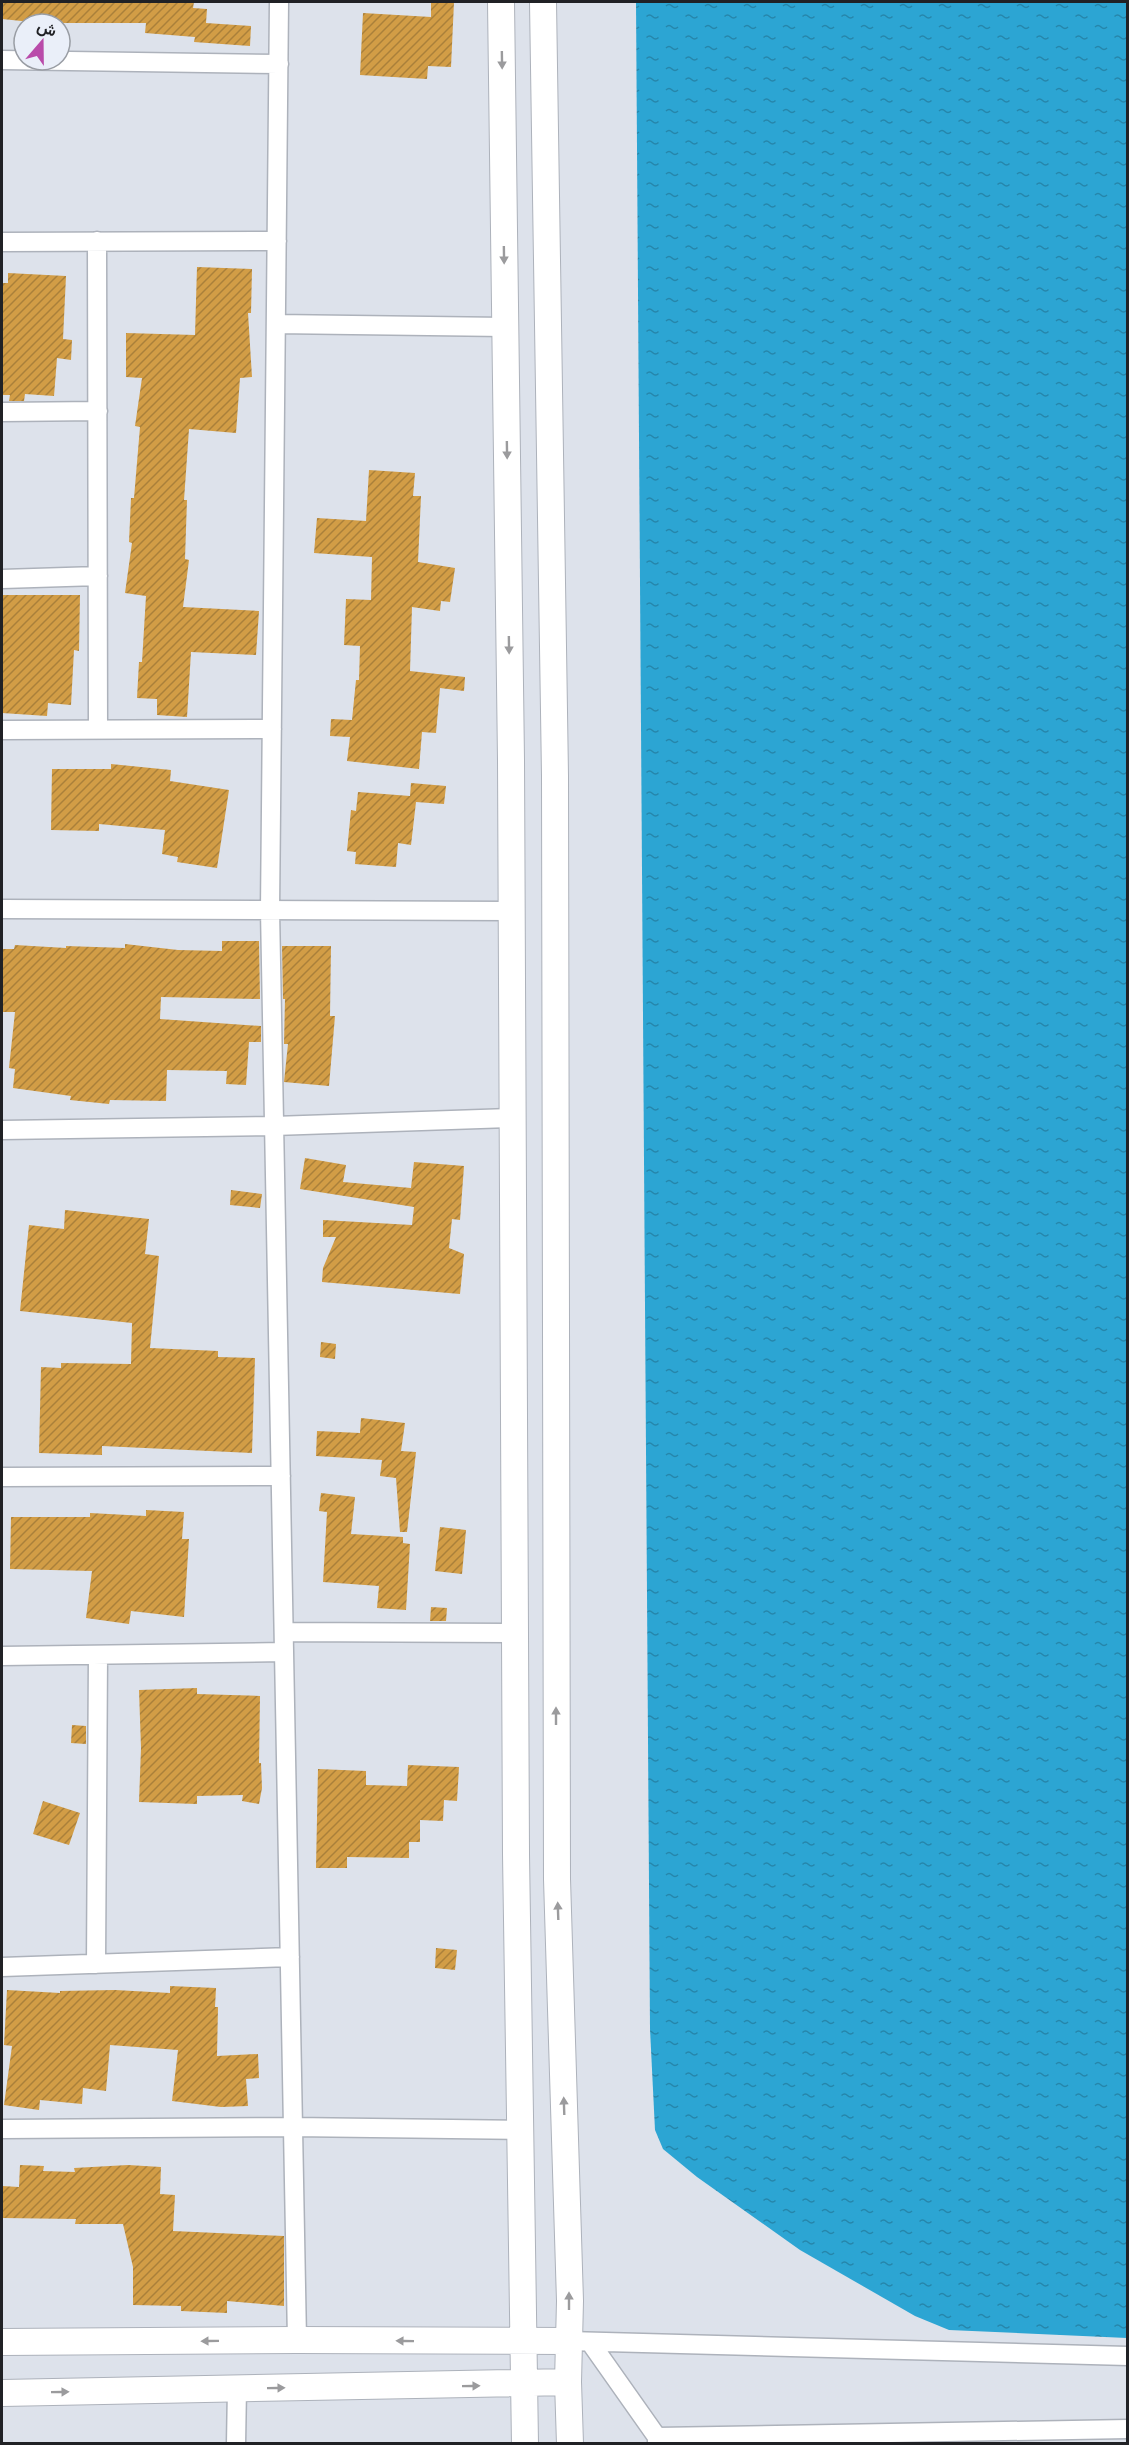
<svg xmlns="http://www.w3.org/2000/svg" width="1129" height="2445" viewBox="0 0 1129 2445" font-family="Ubuntu,Vazirmatn,sans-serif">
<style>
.water{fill:url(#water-ripples)}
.building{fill:url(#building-hatch)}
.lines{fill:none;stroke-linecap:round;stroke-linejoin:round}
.street-casing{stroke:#adb2bb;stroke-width:21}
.secondary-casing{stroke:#adb2bb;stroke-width:28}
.street{stroke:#fff;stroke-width:18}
.secondary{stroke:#fff;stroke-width:26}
.oneway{fill:#9b9b9d}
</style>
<defs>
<pattern id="water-ripples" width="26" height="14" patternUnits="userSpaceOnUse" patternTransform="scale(1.5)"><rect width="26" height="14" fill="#2ca5d3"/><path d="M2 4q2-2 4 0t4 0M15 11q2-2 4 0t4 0" fill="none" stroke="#2586ab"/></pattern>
<pattern id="building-hatch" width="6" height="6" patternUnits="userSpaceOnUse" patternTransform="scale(1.5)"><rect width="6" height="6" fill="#d29d46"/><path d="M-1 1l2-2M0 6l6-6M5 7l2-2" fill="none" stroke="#aa803a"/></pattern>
</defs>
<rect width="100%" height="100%" fill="#dde2eb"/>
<!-- water -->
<path class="water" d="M636,2H1127V2338L949,2330L915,2316L800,2250L697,2177L663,2149L655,2130L650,2029Z"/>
<!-- building -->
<path class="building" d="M2,2H194L193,8L207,9L206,23L251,26L250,46L194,42L195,37L145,33L146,23H41L2,19Z
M431,2H454L451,67L428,66L427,79L360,75L363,13L431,17Z
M197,267L252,269L251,313H248L252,377L240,378L236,433L189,429L184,500H187L185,559L189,560L183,607L259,611L256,655L191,652L187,717L157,715V699L137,698L139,662H142L146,596L125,593L132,543L129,542L131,498H134L140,427L135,426L142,378L126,377V333L195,335Z
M8,273L66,276L63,339L72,340L71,360L57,358L54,396L25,394L24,401H9L10,395H2V283H8Z
M369,470L415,473L413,496H421L418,562L455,568L450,602L441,601L440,611L412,607L410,671L465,677L464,691L440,688L436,733L422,732L419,769L347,761L350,737L330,736L331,719L352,720L356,680H359L360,646L344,645L346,599L371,600L372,557L314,553L317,518L366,521Z
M2,595H80L79,651L74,650L71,705L48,703L47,716L2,713Z
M111,764L171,770L170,781L229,790L217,868L177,862L178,857L162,854L165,830L99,824V831L51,830L52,769H111Z
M411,783L446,786L444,804L416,802L411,845L398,843L396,867L355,864L356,852L347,851L351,810L356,811L358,792L410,796Z
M222,941H259L260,999L161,997L160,1019L261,1026V1042H249L246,1085L226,1084L227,1071L167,1070L166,1101L110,1100L109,1104L70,1100L71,1096L13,1088L15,1069L9,1068L15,1012H2V949H14L15,945L66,948V946L125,948V944L178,950L222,951Z
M282,946H331L330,1016H335L329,1086L284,1082L288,1044H284L285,999H283Z
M305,1158L346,1165L343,1182L411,1188L414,1162L464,1166L460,1220L452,1219L449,1248L464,1254L460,1294L322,1282L323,1268L336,1237H323V1220L412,1225L414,1207L300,1189Z
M231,1190L262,1194L260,1208L230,1205Z
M65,1210L149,1219L145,1254L159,1256L150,1348L218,1351V1357L255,1358L252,1453L102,1446V1455L39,1453L41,1367L61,1368V1363L131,1364L132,1323L20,1311L29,1225L64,1229Z
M321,1342L336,1344L335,1359L320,1357Z
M361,1418L405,1423L401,1451L416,1452L407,1532H400L396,1478L380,1476L382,1460L316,1456L317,1431L360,1433Z
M321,1493L355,1497L351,1534L403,1537V1543L410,1544L406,1610L377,1608L379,1586L323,1582L327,1512L319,1511Z
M146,1510L184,1512L182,1539H189L184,1617L131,1611L129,1624L86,1618L92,1571L10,1569L11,1517H90V1513L146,1516Z
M440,1527L466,1530L462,1574L435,1571Z
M431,1607L447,1608L446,1621H430Z
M197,1688V1694L260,1696L259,1763H261L262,1788L259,1804L242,1801L243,1795L197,1796V1804L139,1802L141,1748L139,1690Z
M72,1725L86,1726V1744L71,1743Z
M408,1765L459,1767L457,1801L444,1800L443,1821L420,1820V1842H409V1858L347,1857V1868H316L318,1769L366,1771V1785L407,1786Z
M43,1801L80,1813L69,1845L33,1834Z
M436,1948L457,1950L455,1970L435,1968Z
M170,1986L216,1988L215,2007H218L217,2056L258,2054L259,2078L246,2079L248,2106L221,2107L172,2101L178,2050L110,2045L106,2091L83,2088L82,2104L40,2100L39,2110L4,2105L12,2046L4,2045L7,1990L60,1993V1991L115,1990L170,1993Z
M20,2165L44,2166L43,2171L75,2172L74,2168L128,2165L161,2167L160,2194L175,2195L173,2231L284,2236V2306L227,2301V2313L181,2311V2306L133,2305V2267L123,2224H75L76,2219L2,2218V2186L19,2187Z"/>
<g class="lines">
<!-- street casing -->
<g class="street-casing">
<path id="street" d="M279,2L270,910L297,2340
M2,60L279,64
M97,241L98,729
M2,242L277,241
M276,324L505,327
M2,412L98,411
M2,579L98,576
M2,730L272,729
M2,909L511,911
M2,1130L274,1126L512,1118
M2,1477L281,1476
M284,1632L515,1633
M2,1656L284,1652
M96,1964L98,1655
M2,1967L290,1957
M2,2129L293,2127L521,2130
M568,2341L1128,2356
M590,2342L657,2437
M236,2444L237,2388
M657,2444V2437L1128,2429"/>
</g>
<!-- secondary casing -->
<g class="secondary-casing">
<path id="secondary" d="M501,2L511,760L516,1854L525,2444
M543,2L555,776L557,1879L570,2301L568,2382L570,2444
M2,2342L297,2340L568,2341
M2,2393L568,2382"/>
</g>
<!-- street -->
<use href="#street" class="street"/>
<!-- secondary -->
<use href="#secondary" class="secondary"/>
</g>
<!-- one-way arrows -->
<defs><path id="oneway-solid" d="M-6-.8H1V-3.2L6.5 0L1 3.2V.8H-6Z" transform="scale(1.5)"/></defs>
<g class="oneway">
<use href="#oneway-solid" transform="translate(502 60) rotate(89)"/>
<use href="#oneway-solid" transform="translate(504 255) rotate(89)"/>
<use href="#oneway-solid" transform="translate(507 450) rotate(89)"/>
<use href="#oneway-solid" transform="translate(509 645) rotate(89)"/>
<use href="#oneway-solid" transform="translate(556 1716) rotate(-90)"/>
<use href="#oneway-solid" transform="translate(558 1911) rotate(-92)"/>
<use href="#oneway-solid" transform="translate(564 2106) rotate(-92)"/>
<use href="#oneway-solid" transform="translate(569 2301) rotate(-90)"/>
<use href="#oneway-solid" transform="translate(210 2341) rotate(179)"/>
<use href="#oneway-solid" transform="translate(405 2341) rotate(-179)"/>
<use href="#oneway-solid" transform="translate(471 2386) rotate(-1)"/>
<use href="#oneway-solid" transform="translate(276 2388) rotate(-1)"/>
<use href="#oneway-solid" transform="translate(60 2392) rotate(-1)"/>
</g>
<!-- border -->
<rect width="1129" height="2445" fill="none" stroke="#202125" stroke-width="6"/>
<!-- north arrow -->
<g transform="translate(42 42) rotate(20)"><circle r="28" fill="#eaeff9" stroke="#999da4" stroke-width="1.5"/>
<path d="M0-4.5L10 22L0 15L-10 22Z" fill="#b94baa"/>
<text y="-9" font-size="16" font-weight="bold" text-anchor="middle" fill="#202125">ش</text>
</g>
</svg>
